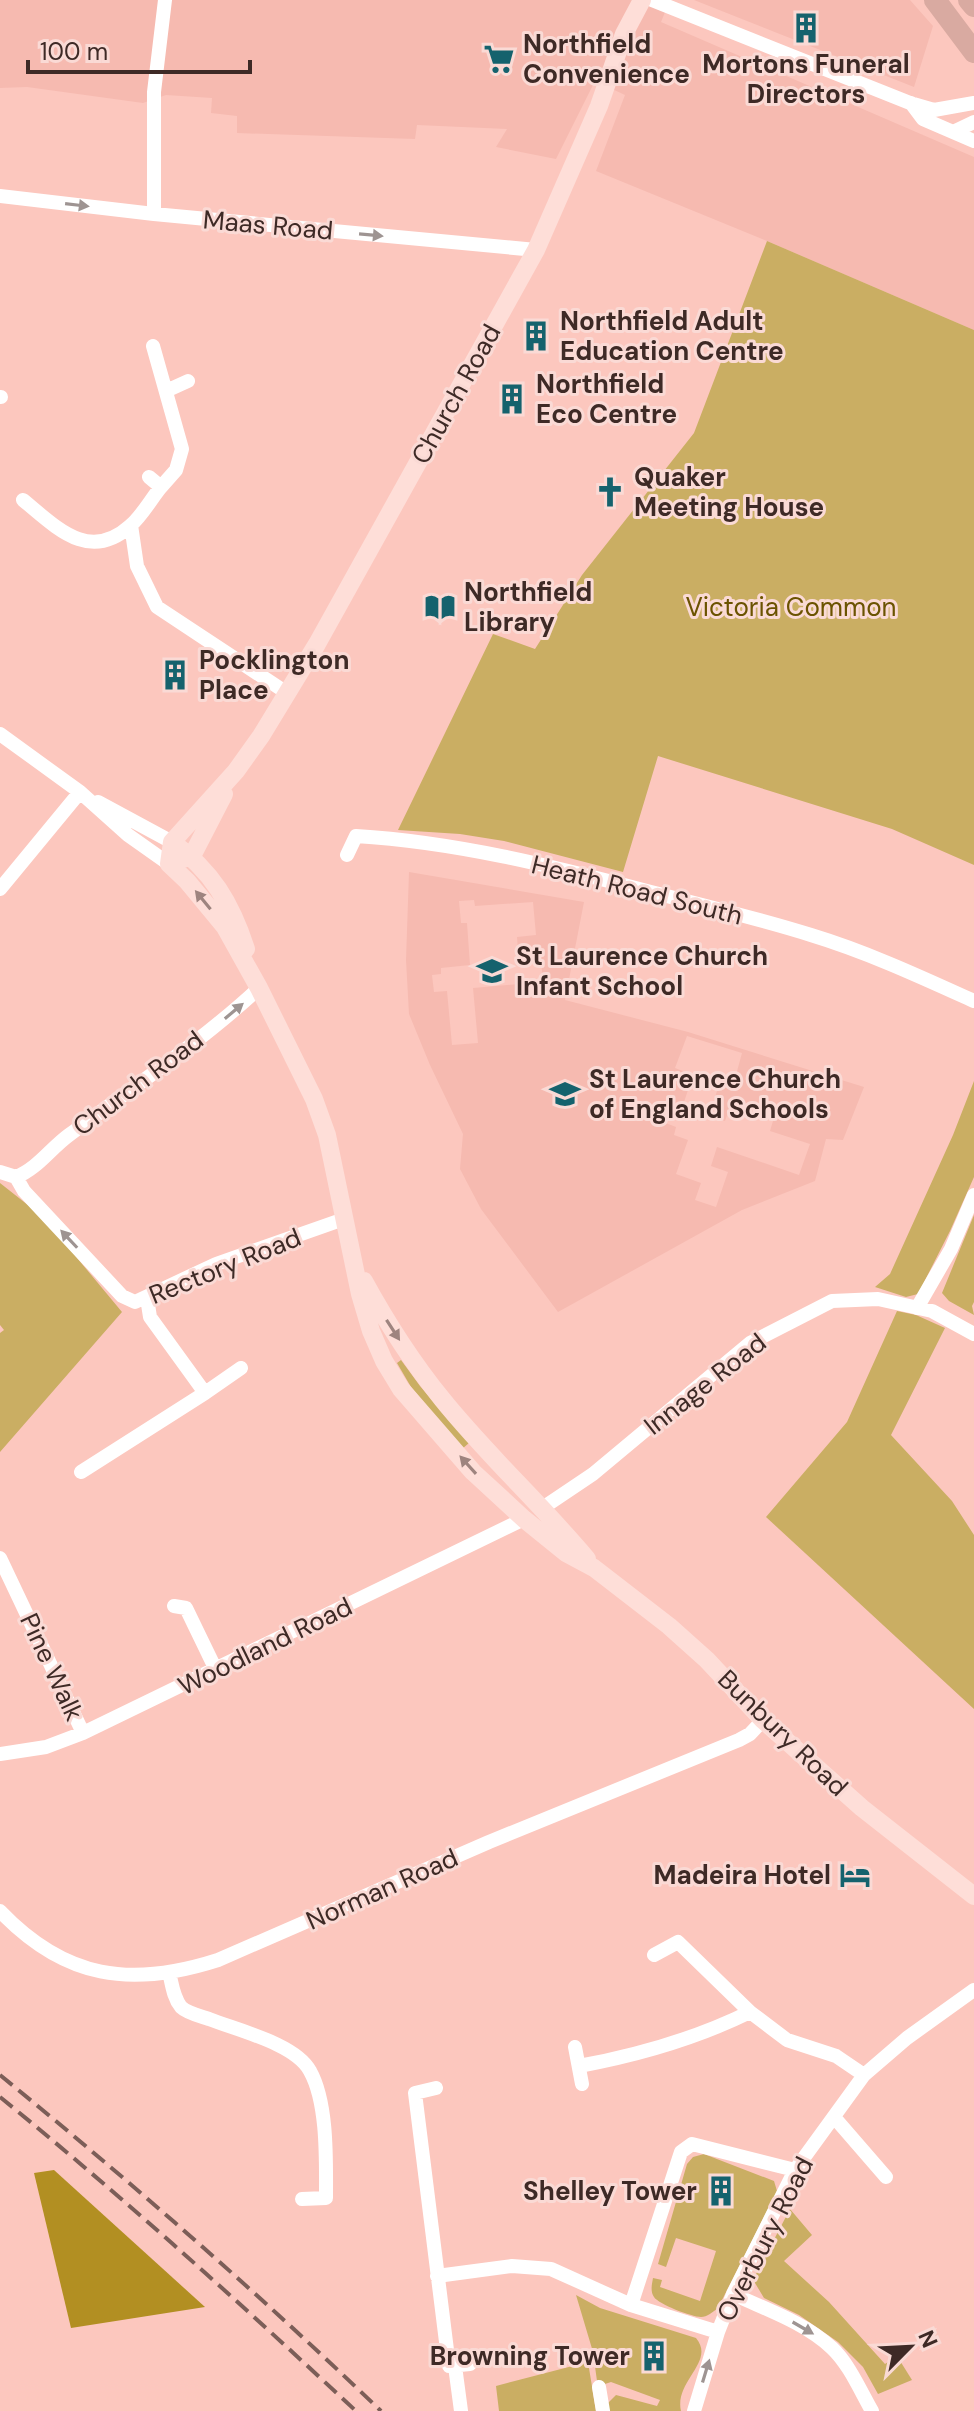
<svg xmlns="http://www.w3.org/2000/svg" width="974" height="2411" viewBox="0 0 974 2411" font-family="'DM Sans',sans-serif">
<style>
.built{fill:#f6bab0;fill-rule:evenodd}
.green{fill:#caae63}
.forest{fill:#b28f22}
.lines{fill:none;stroke-linecap:round;stroke-linejoin:round}
.minor{stroke:#fff;stroke-width:14}
.major{stroke:#feded8;stroke-width:18}
.highway{stroke:#d9aaa1;stroke-width:22}
.rail{stroke:#7c5e58;stroke-width:4;stroke-dasharray:16 8;stroke-linecap:butt}
.oneway{fill:#9e9492}
.oneway2{fill:#9e847f}
.labels{text-anchor:middle;dominant-baseline:central;stroke-width:6;stroke-linejoin:round;paint-order:stroke}
.poi-label{font-size:26px;font-weight:bold;fill:#3e2a26;stroke:#fadad5;text-anchor:start}
.street-label{font-size:26px;fill:#3e2a26;stroke:#fadad5}
.park-label{font-size:26px;fill:#6b5300;stroke:#fadad5}
</style>
<rect width="100%" height="100%" fill="#fcc7be"/>
<!-- built -->
<path class="built" d="M0,0H670L661,22L974,157V330L767,241L596,171L625,95L595,81L556,159L496,147L507,129L417,125L415,139L237,133V116L211,113L212,98L166,95L143,103L27,87L0,88Z
M694,0H910L933,26L914,87Z
M409,872L584,902L565,1000L688,1032L864,1087L843,1140L826,1139L815,1181L742,1210L558,1312L481,1209L460,1169L463,1134L430,1065L409,1014L406,960ZM474,900L475,906L533,902L536,935L517,937L518,951L540,950L543,982L473,988L478,1043L452,1045L447,991L434,992L432,975L441,974V968L470,965L467,923H461L459,901ZM687,1036L742,1053L733,1086L720,1082L709,1115L725,1121L730,1107L773,1121L770,1131L810,1144L799,1175L717,1147L711,1166L728,1172L716,1207L695,1200L701,1183L676,1174L688,1140L674,1135L676,1127L655,1119L661,1101L682,1108L693,1075L675,1068Z"/>
<!-- green -->
<path class="green" d="M767,241L974,330V865L892,829L658,756L623,872L504,841L460,834L398,830L493,634L535,649L582,575L694,433Z
M974,1081V1177L950,1231L918,1294L906,1297L875,1287L890,1274L953,1135Z
M0,1183L43,1217L122,1312L0,1452V1333L4,1330L0,1325Z
M974,1215V1302L972,1306L974,1315L949,1301L942,1293Z
M897,1311L916,1315L945,1328L891,1435L952,1501L974,1535V1709L766,1517L847,1422Z
M401,1360L420,1386L469,1443L462,1449L411,1387L397,1363Z
M704,2154L774,2181L777,2191L718,2308C713,2312 707,2317 701,2317C692,2317 658,2304 654,2297C650,2291 652,2284 653,2278L662,2280L660,2287L700,2301L716,2251L676,2238L666,2267L658,2264L687,2164L693,2157Z
M790,2209L812,2235L784,2261L829,2302L885,2364L897,2356L912,2380L878,2394L863,2367L838,2342L799,2315L764,2298L755,2283V2276Z
M576,2295L600,2308L696,2338C716,2362 674,2381 681,2411H608V2403L616,2395L657,2406L660,2400L611,2382L605,2384L597,2381L593,2352Z
M588,2362L596,2411H499L496,2386Z"/>
<!-- forest -->
<path class="forest" d="M54,2170L205,2307L71,2328L34,2173Z"/>
<g class="lines">
<!-- minor -->
<path class="minor" d="M652,0L910,103L934,110L974,103
M911,103L923,119L974,141
M953,132L974,122
M0,196L154,214L536,250
M154,214V92L165,0
M153,346L182,449L176,470L161,487
M166,391L188,381
M0,397H1
M23,500C56,527 89,563 130,526C142,516 151,499 161,487L149,477
M131,525L137,566L157,607L287,693
M0,734L80,792L128,835L169,864
M98,802L172,842
M347,855L356,836C455,842 552,866 647,891C702,905 757,918 811,935C867,952 921,977 974,1001
M0,889L80,792
M0,1172L16,1177
M16,1177L24,1191L122,1296L135,1302L216,1264L344,1219
M16,1177C37,1169 51,1148 69,1135C133,1087 201,1042 259,988
M147,1298L150,1317L205,1393L241,1368
M917,1308L951,1249L974,1195
M81,1472L205,1393
M541,1509L593,1474L750,1343L832,1301L878,1299L932,1311L974,1334
M0,1558L83,1733
M174,1606L186,1608L216,1670
M0,1754L46,1747L83,1733L524,1519
M0,1911C65,1979 131,1988 218,1960L489,1842L739,1740L750,1734L763,1720
M654,1955L678,1942L750,2012L787,2040L836,2056L864,2075
M169,1972C172,1984 173,1997 181,2007C187,2013 200,2016 209,2019C237,2030 296,2044 310,2071C328,2103 326,2162 326,2198L302,2199
M575,2047L582,2084
M579,2066C639,2055 695,2039 750,2012
M436,2088L415,2093L449,2366L470,2364
M834,2117L886,2177
M437,2276L512,2266L551,2269L631,2305L718,2332
M733,2294C767,2310 804,2322 832,2348C849,2364 860,2390 872,2411
M631,2305L681,2152L692,2144L795,2170
M455,2366L461,2411
M599,2387L603,2411
M694,2411L718,2332L733,2294L795,2170L864,2075L907,2038L974,1990"/>
<!-- major -->
<path class="major" d="M172,842C212,871 231,903 246,949
M183,859L192,856L224,794
M169,864L187,881L225,927L259,988L314,1099L327,1135L360,1294L371,1331L384,1361L401,1389L473,1472L524,1519L566,1553L594,1568L669,1626L707,1660L763,1720L862,1808L974,1896
M169,864L172,842L236,771L261,736L317,644L536,250L599,106L624,34L642,0
M364,1281C387,1323 412,1362 442,1399C487,1455 541,1504 587,1559"/>
<!-- highway -->
<path class="highway" d="M935,0L974,52
M969,0L974,6"/>
<!-- rail -->
<path class="rail" d="M0,2075C131,2182 259,2294 381,2411
M0,2097C123,2197 240,2303 356,2411"/>
</g>
<!-- one-way arrows -->
<defs><path id="oneway-solid" d="M-6-.8H1V-3.2L6.5 0L1 3.2V.8H-6Z" transform="scale(2)"/></defs>
<g class="oneway">
<use href="#oneway-solid" transform="translate(77 205) rotate(7)"/>
<use href="#oneway-solid" transform="translate(371 235) rotate(5)"/>
<use href="#oneway-solid" transform="translate(234 1011) rotate(-40)"/>
<use href="#oneway-solid" transform="translate(69 1239) rotate(-133)"/>
<use href="#oneway-solid" transform="translate(803 2328) rotate(30)"/>
<use href="#oneway-solid" transform="translate(706 2371) rotate(-73)"/>
</g>
<g class="oneway2">
<use href="#oneway-solid" transform="translate(203 900) rotate(-129)"/>
<use href="#oneway-solid" transform="translate(393 1330) rotate(57)"/>
<use href="#oneway-solid" transform="translate(468 1465) rotate(-132)"/>
</g>
<!-- icons -->
<defs>
<g id="building-bare" transform="scale(2.4)"><path d="M-4-6H4V6H1V3H-1V6H-4ZM-2.5-4.3h1.7v1.8h-1.7ZM.8-4.3h1.7v1.8H.8ZM-2.5-1h1.7V.8h-1.7ZM.8-1h1.7V.8H.8Z" fill="#15626d" stroke="#fadad5" stroke-width="2.5" paint-order="stroke"/></g>
<g id="supermarket-bare" transform="scale(2.4)"><path d="M-6-5.5h2.5l.6 2H6L4.5 2H-2.5L-4.4-4H-6ZM-1.5 3.2a1.3 1.3 0 1 0 .1 0ZM3 3.2a1.3 1.3 0 1 0 .1 0Z" fill="#15626d" stroke="#fadad5" stroke-width="2.5" paint-order="stroke"/></g>
<g id="church-bare" transform="scale(2.4)"><path d="M-1.2-6h2.4v3.5h3.3v2.4h-3.3V6h-2.4V-.1h-3.3v-2.4h3.3Z" fill="#15626d" stroke="#fadad5" stroke-width="2.5" paint-order="stroke"/></g>
<g id="library-bare" transform="scale(2.4)"><path d="M-6-4Q-3-5.5-.7-3.5V5Q-3 3-6 4ZM6-4Q3-5.5 .7-3.5V5Q3 3 6 4Z" fill="#15626d" stroke="#fadad5" stroke-width="2.5" paint-order="stroke"/></g>
<g id="school-bare" transform="scale(2.4)"><path d="M0-5L7-2L0 1L-7-2ZM-4 1L0 2.5L4 1V4Q0 6-4 4Z" fill="#15626d" stroke="#fadad5" stroke-width="2.5" paint-order="stroke"/></g>
<g id="hotel-bare" transform="scale(2.4)"><path d="M-6-4.5h1.5V1H6V5H4.5V3h-9V5H-6ZM-4 0a1.8 1.8 0 1 1 3.6 0ZM.5 0V-2.5h3Q6-2.5 6 0Z" fill="#15626d" stroke="#fadad5" stroke-width="2.5" paint-order="stroke"/></g>
</defs>
<g fill-rule="evenodd">
<use href="#building-bare" x="806" y="28"/>
<use href="#supermarket-bare" x="499" y="59"/>
<use href="#building-bare" x="536" y="336"/>
<use href="#building-bare" x="512" y="399"/>
<use href="#church-bare" x="610" y="492"/>
<use href="#library-bare" x="440" y="607"/>
<use href="#building-bare" x="175" y="675"/>
<use href="#school-bare" x="492" y="971"/>
<use href="#school-bare" x="565" y="1094"/>
<use href="#hotel-bare" x="855" y="1875"/>
<use href="#building-bare" x="721" y="2191"/>
<use href="#building-bare" x="654" y="2356"/>
</g>
<g class="labels">
<!-- poi labels -->
<g class="poi-label">
<text x="523" y="44">Northfield<tspan x="523" dy="30">Convenience</tspan></text>
<text x="806" y="64" text-anchor="middle">Mortons Funeral<tspan x="806" dy="30">Directors</tspan></text>
<text x="560" y="321">Northfield Adult<tspan x="560" dy="30">Education Centre</tspan></text>
<text x="536" y="384">Northfield<tspan x="536" dy="30">Eco Centre</tspan></text>
<text x="634" y="477">Quaker<tspan x="634" dy="30">Meeting House</tspan></text>
<text x="464" y="592">Northfield<tspan x="464" dy="30">Library</tspan></text>
<text x="199" y="660">Pocklington<tspan x="199" dy="30">Place</tspan></text>
<text x="516" y="956">St Laurence Church<tspan x="516" dy="30">Infant School</tspan></text>
<text x="589" y="1079">St Laurence Church<tspan x="589" dy="30">of England Schools</tspan></text>
<text x="831" y="1875" text-anchor="end">Madeira Hotel</text>
<text x="697" y="2191" text-anchor="end">Shelley Tower</text>
<text x="630" y="2356" text-anchor="end">Browning Tower</text>
</g>
<!-- street labels -->
<g class="street-label">
<text transform="translate(268 225) rotate(5)">Maas Road</text>
<text transform="translate(456 394) rotate(-61)">Church Road</text>
<text transform="translate(637 890) rotate(14)">Heath Road South</text>
<text transform="translate(138 1083) rotate(-37)">Church Road</text>
<text transform="translate(225 1266) rotate(-22)">Rectory Road</text>
<text transform="translate(705 1384) rotate(-38)">Innage Road</text>
<text transform="translate(265 1646) rotate(-26)">Woodland Road</text>
<text transform="translate(52 1667) rotate(65)">Pine Walk</text>
<text transform="translate(783 1733) rotate(44)">Bunbury Road</text>
<text transform="translate(382 1889) rotate(-24)">Norman Road</text>
<text transform="translate(765 2239) rotate(-63)">Overbury Road</text>
</g>
<!-- park labels -->
<g class="park-label">
<text x="791" y="607">Victoria Common</text>
</g>
</g>
<!-- north arrow -->
<g transform="translate(910 2347) rotate(66)" stroke="#fadad5" stroke-width="6" paint-order="stroke">
<path d="M0-6L14 30L0 20L-14 30Z" fill="#3e2a26"/>
<text y="-12" font-size="22" font-weight="bold" text-anchor="middle" fill="#3e2a26">N</text>
</g>
<!-- scale -->
<path d="M28 60v12h222v-12" fill="none" stroke="#3e2a26" stroke-width="4"/>
<text x="40" y="60" font-size="24" fill="#3e2a26" stroke="#fadad5" stroke-width="6" paint-order="stroke">100 m</text>
</svg>
